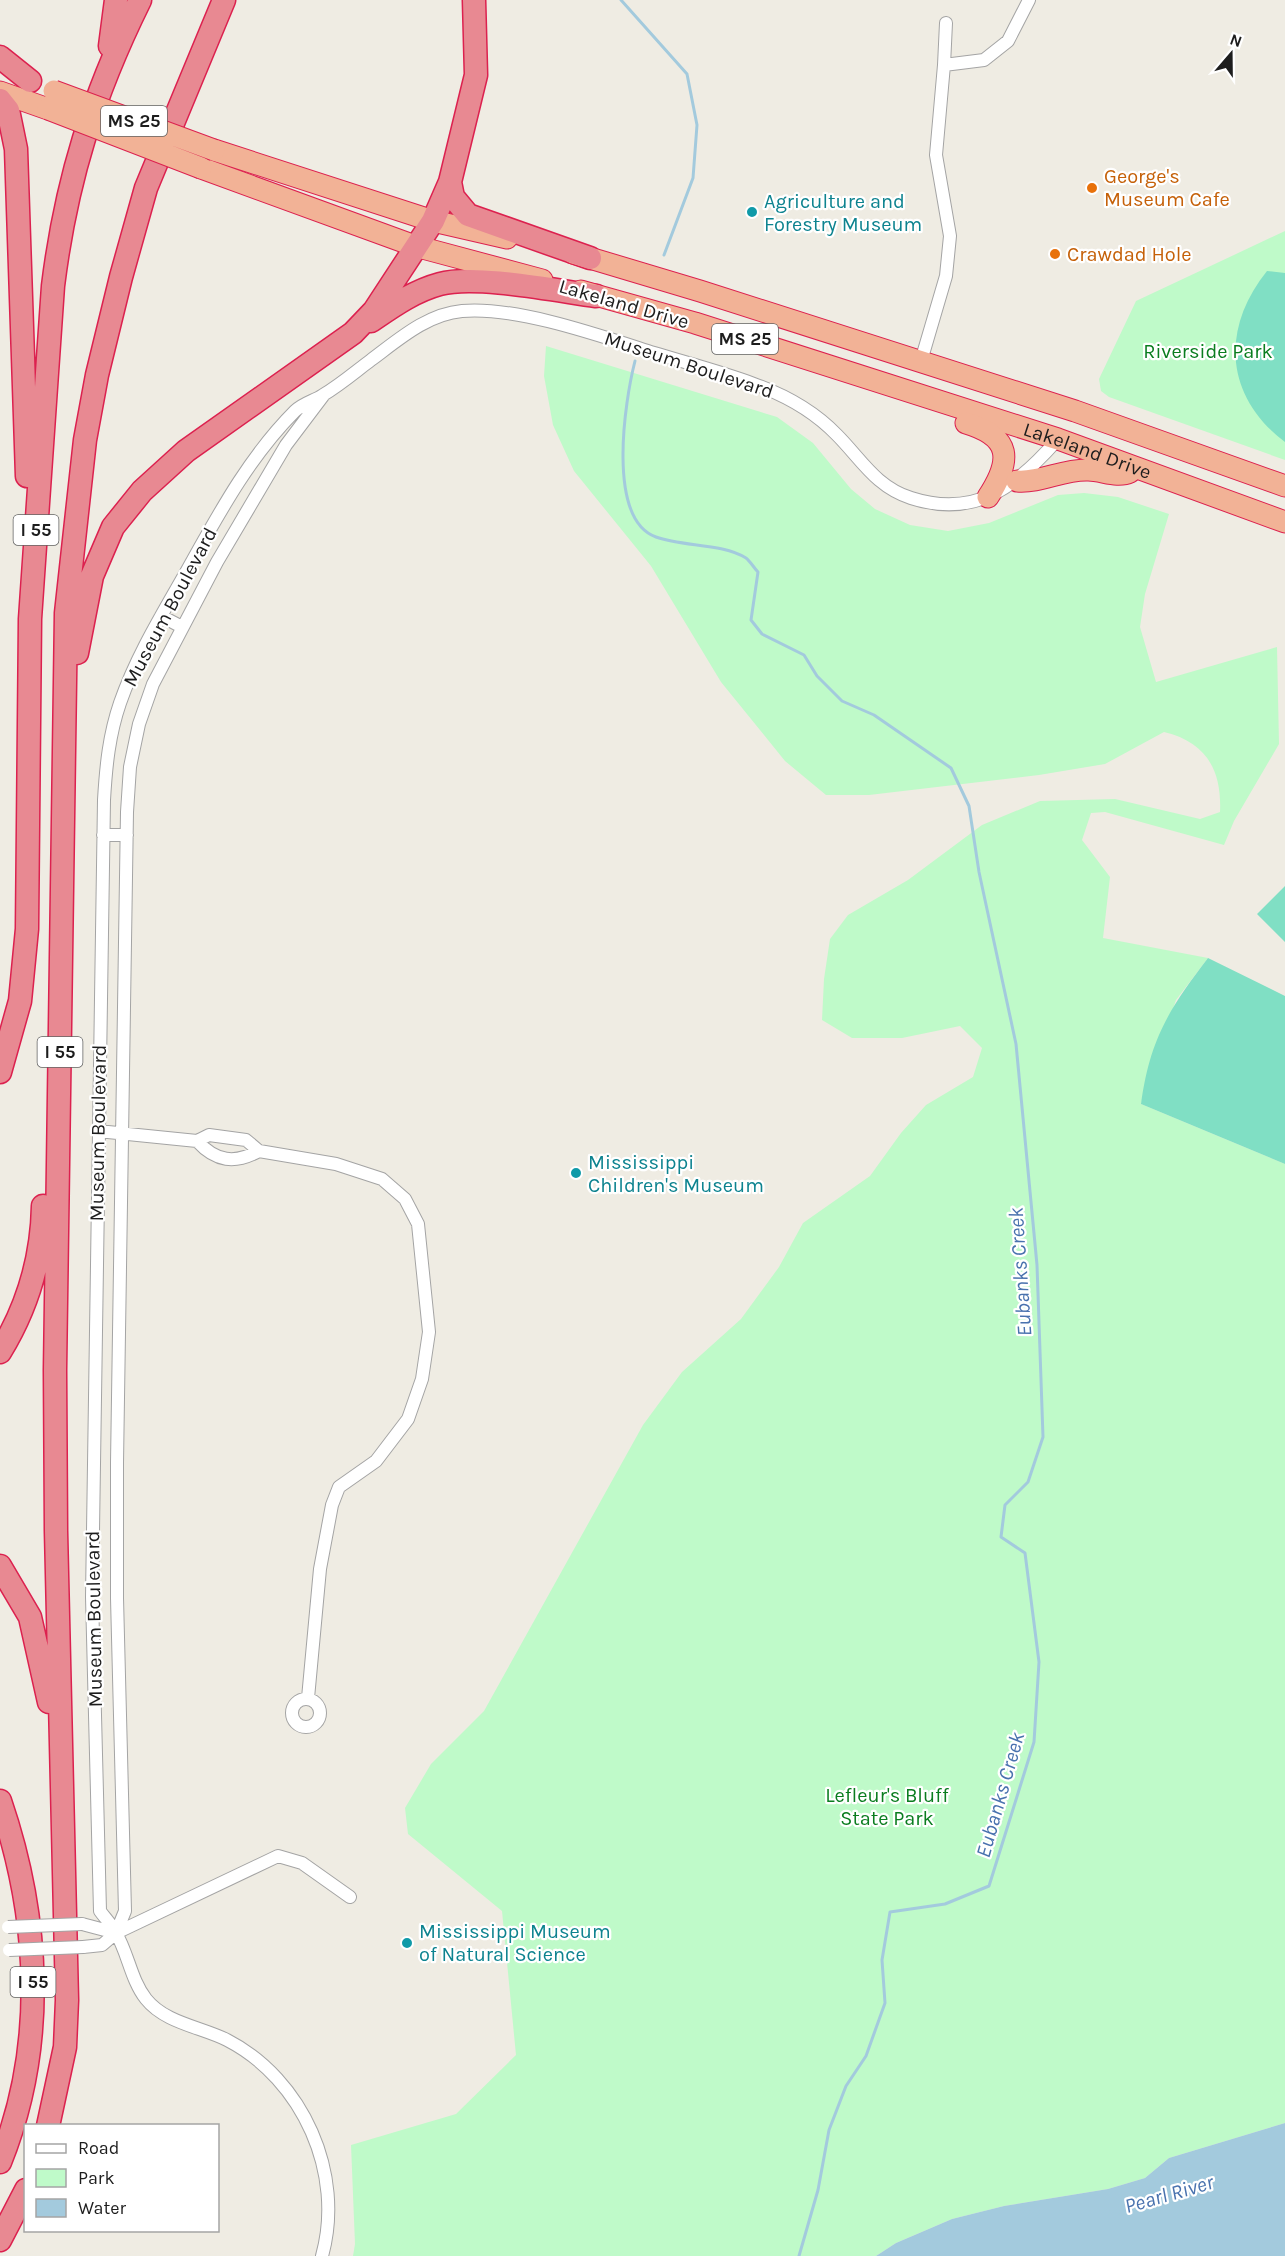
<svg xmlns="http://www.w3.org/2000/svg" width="1285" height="2256" viewBox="0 0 1285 2256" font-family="Karla,sans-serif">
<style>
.park{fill:#bffac9}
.pitch{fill:#80dfc4}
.water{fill:#a3cadd}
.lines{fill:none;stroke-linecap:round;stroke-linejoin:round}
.stream{stroke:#a3cadd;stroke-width:3}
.minor-casing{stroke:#a4a4a4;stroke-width:14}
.trunk-casing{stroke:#dc214f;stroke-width:23}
.motorway-casing{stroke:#dc214f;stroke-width:25}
.minor{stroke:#fff;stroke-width:12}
.trunk{stroke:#f2b296;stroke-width:21}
.motorway{stroke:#e88992;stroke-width:22}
.minor-bridge-casing{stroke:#a4a4a4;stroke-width:14;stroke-linecap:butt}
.trunk-bridge-casing{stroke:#dc214f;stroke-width:23;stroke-linecap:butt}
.minor-bridge{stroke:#fff;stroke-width:12}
.trunk-bridge{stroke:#f2b296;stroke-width:21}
.food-dot{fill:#e8710a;stroke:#fff;stroke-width:2}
.culture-dot{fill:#0f9aa8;stroke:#fff;stroke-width:2}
.labels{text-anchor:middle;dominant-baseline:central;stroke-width:4.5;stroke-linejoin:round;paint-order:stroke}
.shield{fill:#fff;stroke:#616161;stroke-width:1.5}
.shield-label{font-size:18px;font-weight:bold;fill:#1d1d1d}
.food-label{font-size:20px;fill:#c56008;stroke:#fff;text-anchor:start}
.culture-label{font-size:20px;fill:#0d838f;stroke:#fff;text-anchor:start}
.street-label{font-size:20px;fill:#1d1d1d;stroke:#fff}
.park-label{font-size:20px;fill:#0a7d1f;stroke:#fff}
.water-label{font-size:21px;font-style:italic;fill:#4972ae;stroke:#fff}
</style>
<rect width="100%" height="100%" fill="#efece3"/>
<!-- park -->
<path class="park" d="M1285,231V460L1109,397L1101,391L1099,379L1136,301Z
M546,346L777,417L813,443L851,489L875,509L910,525L948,531L989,523L1058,495L1084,493L1118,497L1169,514L1145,594L1140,627L1156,682L1277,647L1279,744L1234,821L1224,845L1105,812L1091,813L1082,840L1110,877L1103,938L1208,958L1176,1000L1141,1104L1285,1164V2123L1169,2158L1145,2178L1108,2189L1004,2206L952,2219L896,2243L876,2256H353L355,2244L351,2145L456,2114L516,2055L502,1911L408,1834L405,1808L431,1764L484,1711L643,1425L682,1372L741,1319L779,1267L803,1223L870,1176L901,1133L926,1105L973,1077L982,1048L960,1026L902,1038H852L822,1020L824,979L830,939L848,915L908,880L982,825L1040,801L1115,799L1200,819L1220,812C1222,770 1206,742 1164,732L1105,764L1039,775L869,795H826L785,761L721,682L651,566L574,471L553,425L544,376Z"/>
<!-- pitch -->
<path class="pitch" d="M1267,271L1285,273V442C1224,396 1221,328 1267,271Z
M1285,886V942L1257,914Z
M1208,958L1285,996V1164L1141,1104C1150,1039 1169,1009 1208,958Z"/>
<!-- water -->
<path class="water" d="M1285,2123V2256H876L896,2243L952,2219L1004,2206L1108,2189L1145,2178L1169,2158Z"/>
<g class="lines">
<!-- stream -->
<path class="stream" d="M621,0L687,74L697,125L693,178L664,255
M635,361C625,400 606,519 656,537C683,547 722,543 746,558C750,561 754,568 758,572L751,620L762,634L804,655L817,676L842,701L874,715L951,768L969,806L979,872L1016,1044L1037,1265L1043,1437L1028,1482L1005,1505L1001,1537L1025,1553L1039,1662L1034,1742L989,1886L945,1904L890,1912L882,1960L885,2003L866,2056L846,2086L829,2130L818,2190L799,2256"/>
<!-- minor casing -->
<g class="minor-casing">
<path id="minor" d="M944,65L946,23
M921,361L946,276L950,236L936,155L944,65L984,60L1008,41L1029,0
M161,616L182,627
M103,835H127
M98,1131L197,1141L209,1135L246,1140L259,1151L336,1164L382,1179L405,1199L418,1224L429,1332L422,1379L408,1419L376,1461L339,1487L332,1505L320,1569L308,1698
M197,1141C216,1162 235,1164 259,1151
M292 1713a14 14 0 1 1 28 0a14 14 0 1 1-28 0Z
M82,1924L116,1933
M116,1933L125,1911L117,1598V1463L127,812L130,767L139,724L153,684L217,562L286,445L323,396
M83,1947L102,1945L116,1933L278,1856L302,1863L350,1897
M322,2256C345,2174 303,2079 227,2040C201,2027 165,2023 146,1999C131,1980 128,1953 116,1933C112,1925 105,1918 100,1911L92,1597L104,800C106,766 109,735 120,703C136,657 161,616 185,574C217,517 248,458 295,411C303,403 314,401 323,395C340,385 355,372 371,360C398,340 427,314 462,311C516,306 601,336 654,353C687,363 722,372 754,384C785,395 814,411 837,435C861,459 876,487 911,498C976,519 1017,486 1058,439"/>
</g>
<!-- trunk casing -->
<g class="trunk-casing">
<g id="trunk">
<path d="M0,92L48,109"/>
<path d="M214,150L433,221L507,238"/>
<path d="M201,168L415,246L542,280"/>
<path d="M573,253L700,291L1075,411L1285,486"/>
<path id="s1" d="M581,291L695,323L1058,439L1285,522"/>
<path d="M966,423C1012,437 1012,460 988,497"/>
<path d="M1017,481C1041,483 1063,469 1088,470C1102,470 1117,478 1130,472"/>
</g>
</g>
<!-- motorway casing -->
<g class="motorway-casing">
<path id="motorway" d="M110,46L116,0
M0,57L30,81
M0,100L8,110L16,149L27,476
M450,182L453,197L468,215L590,258
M371,321C393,306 414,291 440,284C475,274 558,291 596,296
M77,653L92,576L113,527L142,491L186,451L353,333L374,311L433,221L450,182L476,75L474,0
M0,1072L20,1001L27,929L30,619L53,286C66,181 93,95 140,0
M0,1352C27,1308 42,1258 43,1206
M0,1566L30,1617L49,1702
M0,1801C40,1918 47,2046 0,2162
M48,2126L65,2047L67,2000L56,1531L55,1370L66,613L85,440L97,375L121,277L146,188L224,0
M0,2240L26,2190"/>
</g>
<!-- minor -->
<use href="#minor" class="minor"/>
<!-- trunk -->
<use href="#trunk" class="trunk"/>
<!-- motorway -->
<use href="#motorway" class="motorway"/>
<!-- minor-bridge casing -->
<g class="minor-bridge-casing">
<path id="minor-bridge" d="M8,1927L82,1924
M9,1950L83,1947"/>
</g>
<!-- trunk-bridge casing -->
<g class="trunk-bridge-casing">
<path id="trunk-bridge" d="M54,91L214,150
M48,109L201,168"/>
</g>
<!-- minor-bridge -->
<use href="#minor-bridge" class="minor-bridge"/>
<!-- trunk-bridge -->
<use href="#trunk-bridge" class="trunk-bridge"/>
</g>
<!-- markers -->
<g class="food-dot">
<circle cx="1092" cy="188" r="6"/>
<circle cx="1055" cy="254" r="6"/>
</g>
<g class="culture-dot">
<circle cx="752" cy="212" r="6"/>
<circle cx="576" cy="1173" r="6"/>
<circle cx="407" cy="1943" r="6"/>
</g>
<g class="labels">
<!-- shield labels -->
<g class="shield">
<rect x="101" y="106" width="66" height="30" rx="4.5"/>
<rect x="712" y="324" width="66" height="30" rx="4.5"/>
<rect x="13.5" y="515" width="45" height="30" rx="4.5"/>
<rect x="37.5" y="1037" width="45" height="30" rx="4.5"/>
<rect x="10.5" y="1967" width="45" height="30" rx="4.5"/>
</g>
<g class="shield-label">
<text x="134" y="121">MS 25</text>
<text x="745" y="339">MS 25</text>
<text x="36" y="530">I 55</text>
<text x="60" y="1052">I 55</text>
<text x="33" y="1982">I 55</text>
</g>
<!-- food labels -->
<g class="food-label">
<text x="1104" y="176">George's<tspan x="1104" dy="23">Museum Cafe</tspan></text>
<text x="1067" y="254">Crawdad Hole</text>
</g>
<!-- culture labels -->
<g class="culture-label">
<text x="764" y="201">Agriculture and<tspan x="764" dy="23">Forestry Museum</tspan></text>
<text x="588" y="1162">Mississippi<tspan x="588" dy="23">Children's Museum</tspan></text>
<text x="419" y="1931">Mississippi Museum<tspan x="419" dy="23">of Natural Science</tspan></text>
</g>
<!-- street labels -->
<g class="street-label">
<text transform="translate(624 304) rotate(16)">Lakeland Drive</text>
<text transform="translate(689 365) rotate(18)">Museum Boulevard</text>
<text stroke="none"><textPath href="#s1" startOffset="531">Lakeland Drive</textPath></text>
<text transform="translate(170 607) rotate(-62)">Museum Boulevard</text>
<text transform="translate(98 1133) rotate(-89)">Museum Boulevard</text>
<text transform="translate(94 1619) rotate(-91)">Museum Boulevard</text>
</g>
<!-- park labels -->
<g class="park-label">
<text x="1208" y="351">Riverside Park</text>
<text x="887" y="1795">Lefleur's Bluff<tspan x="887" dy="23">State Park</tspan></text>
</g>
<!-- water labels -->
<g class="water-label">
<text transform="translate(1020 1272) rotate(-94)">Eubanks Creek</text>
<text transform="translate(1000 1795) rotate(-74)">Eubanks Creek</text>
<text transform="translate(1169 2194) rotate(-16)">Pearl River</text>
</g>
</g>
<!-- legend -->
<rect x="24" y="2124" width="195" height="108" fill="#ffffff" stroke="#a5a5a5" stroke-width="1.5"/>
<rect x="36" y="2144" width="30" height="9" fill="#ffffff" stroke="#a5a5a5" stroke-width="1.5"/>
<text x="78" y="2154" font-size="18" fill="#1d1d1d">Road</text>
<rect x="36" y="2169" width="30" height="18" fill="#bffac9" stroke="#a5a5a5" stroke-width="1.5"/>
<text x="78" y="2184" font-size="18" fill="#1d1d1d">Park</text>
<rect x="36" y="2199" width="30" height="18" fill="#a3cadd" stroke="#a5a5a5" stroke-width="1.5"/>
<text x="78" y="2214" font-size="18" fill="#1d1d1d">Water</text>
<!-- north arrow -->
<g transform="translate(1231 54) rotate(20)" stroke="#ffffff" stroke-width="4.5" paint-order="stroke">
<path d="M0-4.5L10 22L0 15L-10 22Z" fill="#1d1d1d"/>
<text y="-9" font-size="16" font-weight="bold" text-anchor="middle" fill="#1d1d1d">N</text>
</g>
</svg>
